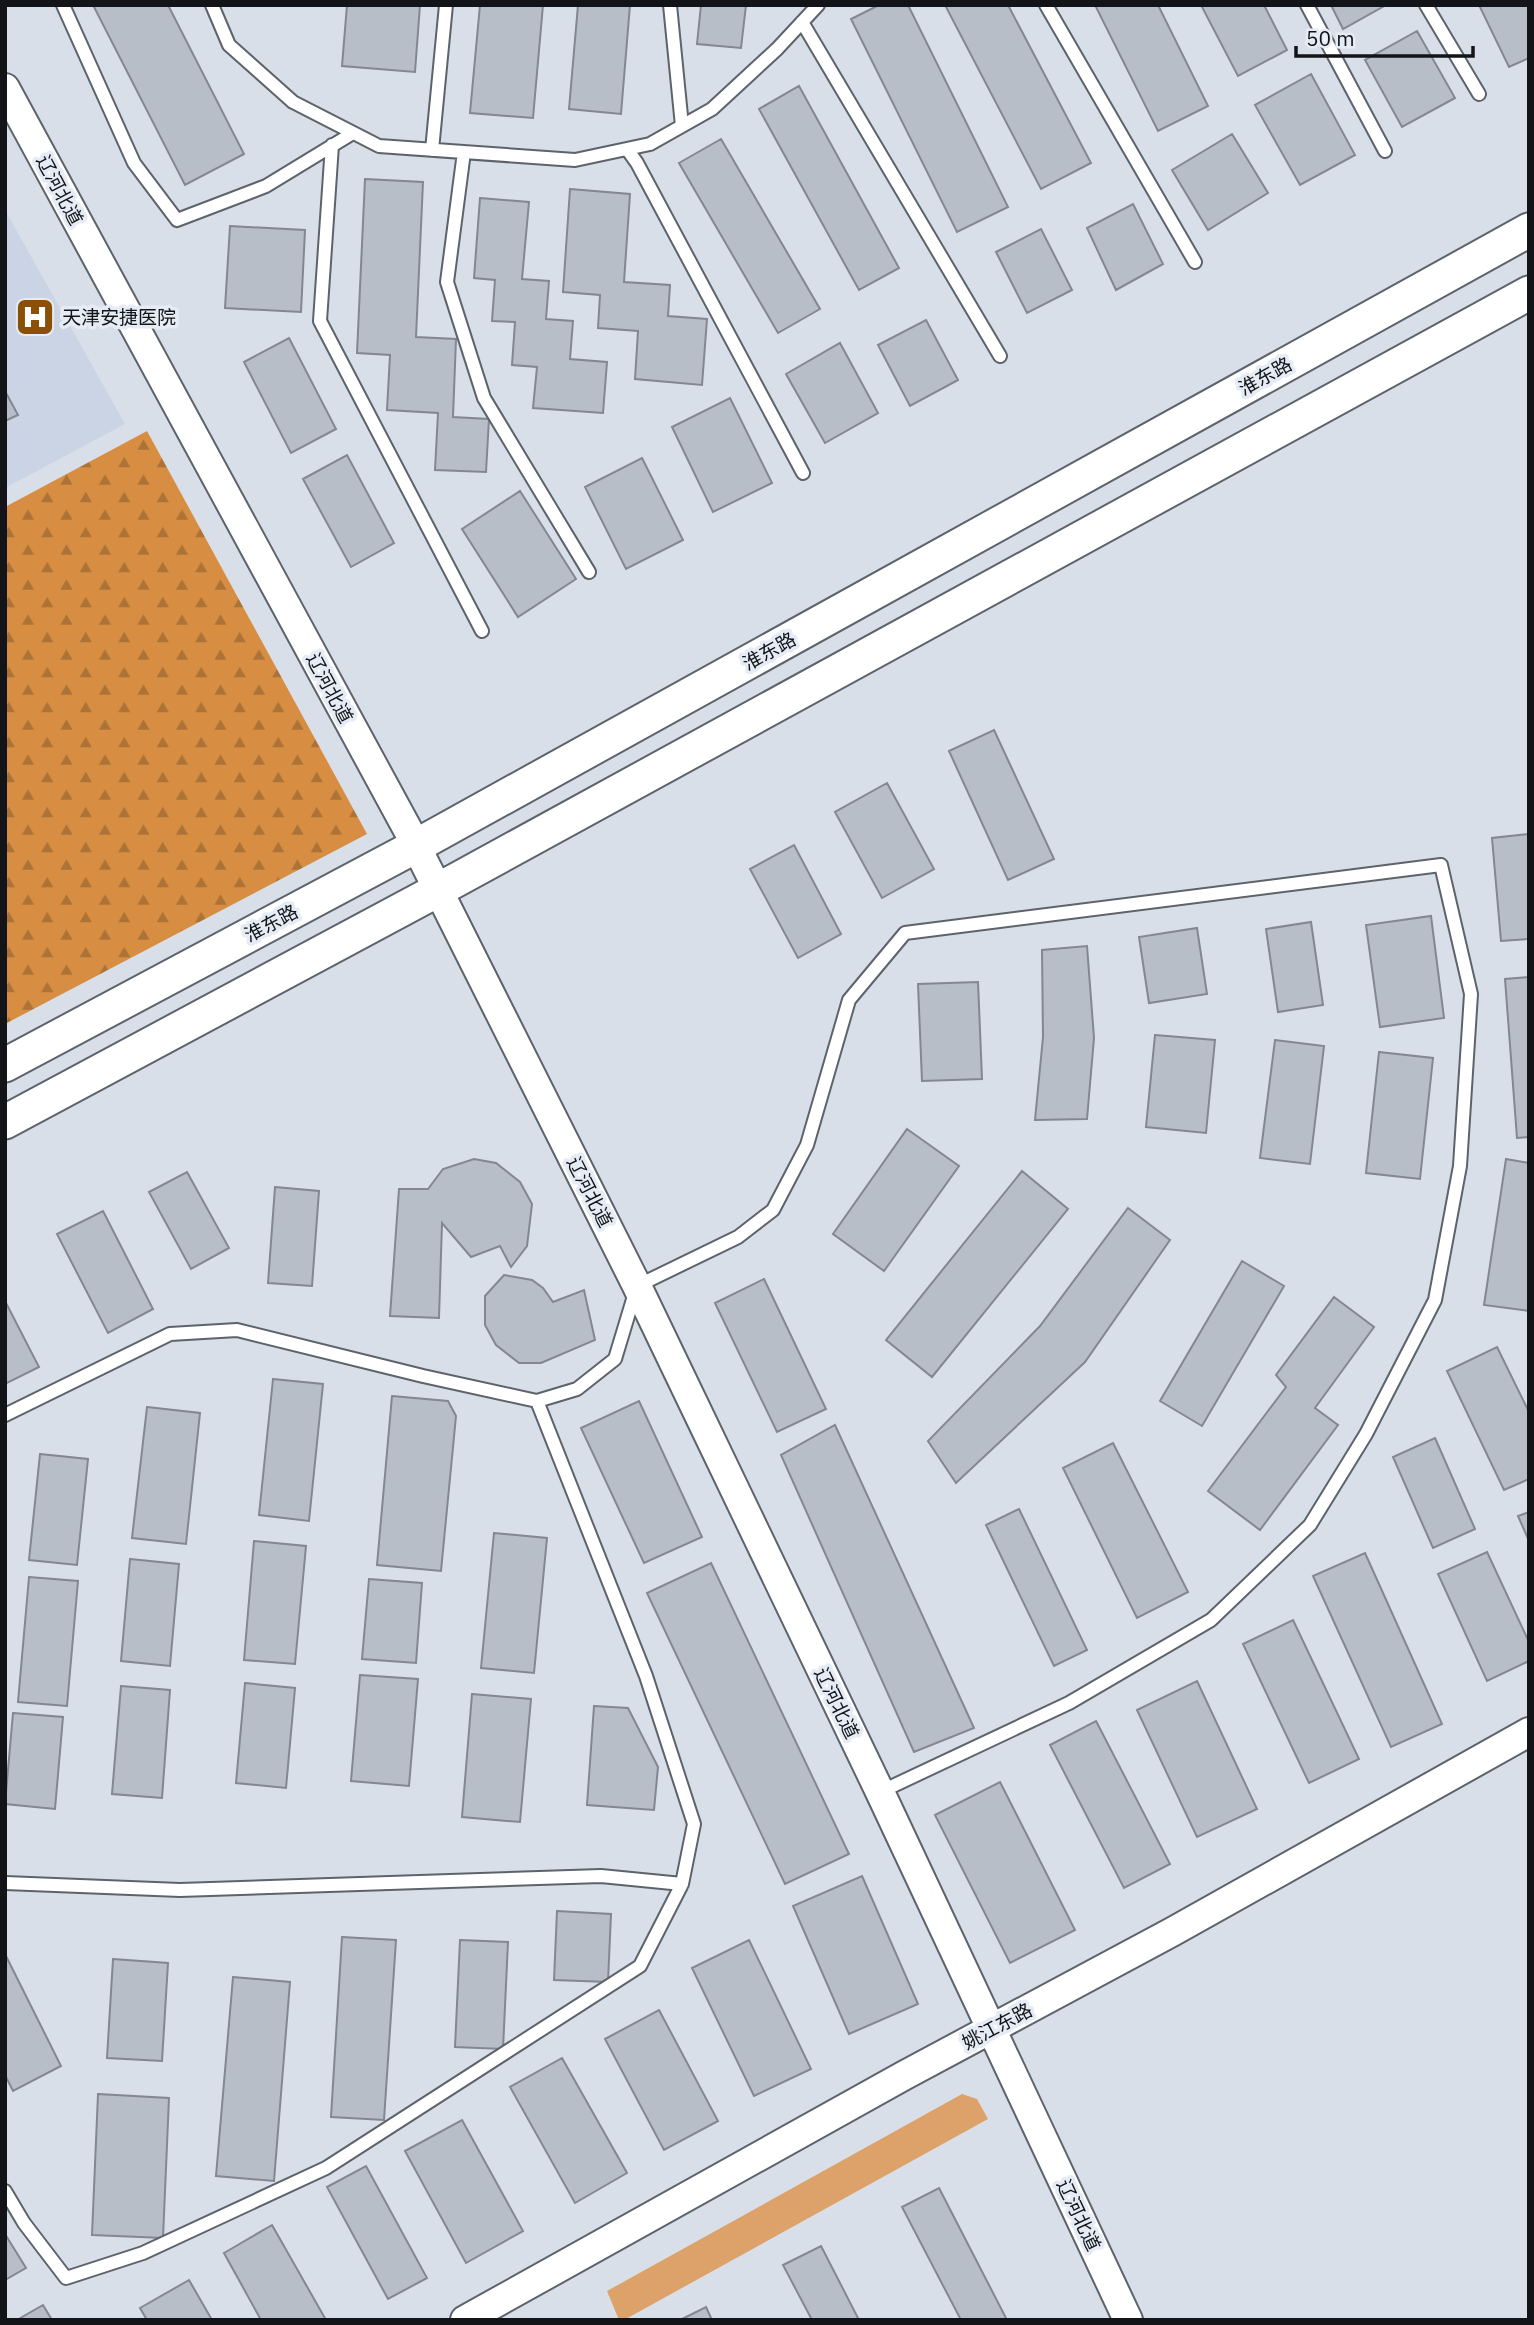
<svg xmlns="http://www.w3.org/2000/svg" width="1534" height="2325" viewBox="0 0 1534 2325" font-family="'IBM Plex Sans','Noto Sans SC',sans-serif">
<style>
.built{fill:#cbd4e5}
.grass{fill:#dda26a}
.forest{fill:url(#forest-firs)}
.building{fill:#b8bec8;stroke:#828791;stroke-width:2}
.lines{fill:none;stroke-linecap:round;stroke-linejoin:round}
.service-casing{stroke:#5d636b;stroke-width:16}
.tertiary-casing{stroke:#5d636b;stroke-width:32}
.secondary-casing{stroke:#5d636b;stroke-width:37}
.service{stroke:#fff;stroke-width:12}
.tertiary{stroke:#fff;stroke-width:28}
.secondary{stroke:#fff;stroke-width:33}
.labels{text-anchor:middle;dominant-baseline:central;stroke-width:7;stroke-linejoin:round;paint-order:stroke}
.street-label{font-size:19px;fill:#121417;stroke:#e6ecf6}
.poi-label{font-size:19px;fill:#121417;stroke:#e6ecf6;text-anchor:start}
</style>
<defs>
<pattern id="forest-firs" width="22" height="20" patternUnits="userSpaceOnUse" patternTransform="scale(1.75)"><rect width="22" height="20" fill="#d78e42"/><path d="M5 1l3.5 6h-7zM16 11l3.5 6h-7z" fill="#ad7336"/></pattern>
</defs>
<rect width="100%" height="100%" fill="#d9dfe9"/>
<!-- built -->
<path class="built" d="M5,210L125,424L5,488Z"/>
<!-- grass -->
<path class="grass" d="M962,2094L977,2099L988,2119L624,2320H619L607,2291Z"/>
<!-- forest -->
<path class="forest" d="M147,431L367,834L5,1024V507Z"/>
<!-- building -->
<path class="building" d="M93,5H168L244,154L185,185Z
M347,5H420L415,72L342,66Z
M480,5H543L533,118L470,113Z
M578,5H630L621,114L569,109Z
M701,5H746L741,48L697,44Z
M879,5H908L1008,207L957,232L851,19Z
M945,5H1008L1091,163L1041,189Z
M1095,5H1158L1208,106L1158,131Z
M1201,5H1264L1287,50L1238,76Z
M1331,5H1386L1343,29Z
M1479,5H1529V58L1509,67Z
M1417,31L1455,98L1402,127L1365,60Z
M1311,74L1355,155L1300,185L1255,105Z
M799,86L899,268L859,290L759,109Z
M1232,134L1268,193L1208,230L1172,170Z
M721,139L820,309L778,333L679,163Z
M365,179L423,182L416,337L456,339L453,417L489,419L486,472L435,470L438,413L387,410L390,355L357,353Z
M570,189L630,194L624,282L670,285L668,316L707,319L702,385L635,379L638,331L598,328L600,295L563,292Z
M480,198L529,202L522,279L549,281L546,319L573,321L570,359L607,362L603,413L533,408L537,367L512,365L515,322L492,321L495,280L474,278Z
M1133,204L1163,264L1116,290L1087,228Z
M230,226L305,230L301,312L225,308Z
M1041,229L1072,290L1027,313L996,252Z
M926,320L958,380L910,406L878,345Z
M289,338L336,429L291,453L244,362Z
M840,343L878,413L825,443L786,374Z
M5,391L18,415L5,421Z
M730,398L772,483L713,512L672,427Z
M347,455L394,543L351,567L303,479Z
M642,458L683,540L626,569L585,487Z
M520,491L576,579L518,617L462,529Z
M994,730L1054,859L1008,880L949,751Z
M887,783L934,869L882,898L835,812Z
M1529,834V939L1501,941L1492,838Z
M794,845L841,934L798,958L750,869Z
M1431,916L1444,1018L1380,1027L1366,925Z
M1311,922L1323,1005L1278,1012L1266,929Z
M1197,928L1207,994L1149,1003L1139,937Z
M1087,946L1094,1038L1087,1119L1035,1120L1043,1037L1042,950Z
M1529,977V1137L1517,1138L1505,979Z
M978,982L982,1079L922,1081L918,984Z
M1155,1035L1215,1040L1206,1133L1146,1127Z
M1275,1040L1324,1046L1310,1164L1260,1158Z
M1379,1052L1433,1058L1420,1179L1366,1173Z
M907,1129L959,1166L884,1271L833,1234Z
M474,1159L496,1163L520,1182L532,1204L527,1246L511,1267L500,1246L471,1257L442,1223L439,1318L390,1316L399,1189H428L443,1169Z
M1506,1159L1529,1163V1311L1484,1305Z
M1022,1171L1068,1209L932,1377L886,1340Z
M187,1172L229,1248L191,1269L149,1192Z
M275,1187L319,1191L312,1286L268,1283Z
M1128,1208L1170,1240L1085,1362L956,1483L928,1441L1040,1326Z
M103,1211L153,1309L108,1333L57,1234Z
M1242,1261L1284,1286L1202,1426L1160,1401Z
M504,1275L532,1280L543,1288L553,1302L584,1290L595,1340L541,1363H519L496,1345L485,1325V1296Z
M764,1279L826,1409L777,1432L715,1303Z
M1334,1297L1374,1327L1315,1408L1338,1425L1260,1530L1208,1491L1286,1387L1276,1375Z
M5,1301L39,1367L5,1384Z
M1497,1347L1529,1412V1479L1504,1490L1447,1371Z
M273,1379L323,1384L309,1521L259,1515Z
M392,1396L448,1401L456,1416L441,1571L377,1565Z
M639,1401L702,1537L644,1563L581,1428Z
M147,1407L200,1413L186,1544L132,1538Z
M835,1425L974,1728L914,1752L781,1455Z
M1435,1438L1475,1529L1433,1548L1393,1457Z
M1113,1443L1188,1592L1137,1618L1063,1468Z
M40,1454L88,1459L77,1565L29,1560Z
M1019,1509L1087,1650L1054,1666L986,1525Z
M1529,1512V1541L1518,1516Z
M494,1533L547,1538L534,1673L481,1668Z
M254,1541L306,1546L295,1664L244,1660Z
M1487,1552L1529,1642V1661L1487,1681L1438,1574Z
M1365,1553L1442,1724L1391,1747L1313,1576Z
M130,1559L179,1564L170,1666L121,1661Z
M711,1563L849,1854L785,1884L647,1593Z
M29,1577L78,1581L67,1706L18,1702Z
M369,1579L422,1583L416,1663L362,1659Z
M1293,1620L1359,1759L1309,1783L1243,1644Z
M360,1675L418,1679L409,1786L351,1781Z
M1197,1681L1257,1809L1197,1837L1137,1710Z
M245,1683L295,1688L286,1788L236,1783Z
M121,1686L170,1690L162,1798L112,1794Z
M472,1694L531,1699L520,1822L462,1817Z
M594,1706L628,1708L658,1767L654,1810L587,1805Z
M13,1713L63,1717L55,1809L5,1804Z
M1096,1721L1170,1864L1124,1888L1050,1745Z
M1000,1782L1075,1930L1010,1963L935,1815Z
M862,1876L918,2004L849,2034L793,1906Z
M557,1911L611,1914L608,1982L554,1980Z
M342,1937L396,1940L384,2120L331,2117Z
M460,1940L508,1942L503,2049L455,2047Z
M749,1940L811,2069L754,2096L692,1968Z
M5,1954L61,2066L13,2091L5,2075Z
M113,1959L168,1963L162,2061L107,2058Z
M233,1977L290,1982L274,2181L216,2176Z
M659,2010L718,2121L664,2150L605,2039Z
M562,2058L627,2173L575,2203L510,2087Z
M98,2094L169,2098L163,2238L92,2235Z
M462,2120L523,2231L466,2263L405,2151Z
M366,2166L427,2278L388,2299L327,2187Z
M939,2188L1007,2320H961L902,2207Z
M272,2225L326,2320H261L224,2253Z
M5,2234L26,2268L5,2280Z
M821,2246L859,2320H812L783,2265Z
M189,2280L212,2320H147L140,2308Z
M43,2305L52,2320H17Z
M706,2307L712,2320H680Z"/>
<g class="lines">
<!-- service casing -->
<g class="service-casing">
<path id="service" d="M63,5L134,163L177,220L266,186L353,133
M212,5L229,45L293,102L379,146L575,160L650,144L712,109L777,49L818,5
M670,5L682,126
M1046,5L1195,262
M1307,5L1385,151
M1426,5L1479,94
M802,22L1000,356
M332,145L320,321L482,631
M627,149L637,163L803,473
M432,150L446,5
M464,152L447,282L484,398L589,572
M5,1415L170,1334L237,1330L423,1376L537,1401L577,1389L615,1359L637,1286L738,1237L773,1210L807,1145L849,1000L905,933L1441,865L1471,994L1460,1166L1435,1300L1366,1434L1310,1525L1211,1620L1069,1703L880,1792
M5,1883L180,1890L601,1876L682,1884
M5,2191L24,2223L66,2278L143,2253L326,2168L640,1966L682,1884L694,1824L646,1676L537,1401"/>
</g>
<!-- tertiary casing -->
<g class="tertiary-casing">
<path id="tertiary" d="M5,88L408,830L637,1286L880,1792L1128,2320
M465,2320L905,2075L1172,1932L1529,1732"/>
</g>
<!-- secondary casing -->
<g class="secondary-casing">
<path id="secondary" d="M5,1065L416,846L1529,230
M5,1122L438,890L1529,293"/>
</g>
<!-- service -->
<use href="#service" class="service"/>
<!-- tertiary -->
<use href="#tertiary" class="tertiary"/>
<!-- secondary -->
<use href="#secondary" class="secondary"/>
</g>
<!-- icons -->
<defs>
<g id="hospital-square" transform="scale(2.0125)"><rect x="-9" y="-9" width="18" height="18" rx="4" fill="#895006" stroke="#e6ecf6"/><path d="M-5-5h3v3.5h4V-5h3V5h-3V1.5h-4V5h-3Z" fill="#fff"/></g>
</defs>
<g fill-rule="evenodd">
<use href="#hospital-square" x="35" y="317"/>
</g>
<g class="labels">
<!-- street labels -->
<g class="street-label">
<text transform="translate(60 190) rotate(62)">辽河北道</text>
<text transform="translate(1265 376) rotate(-29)">淮东路</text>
<text transform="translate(769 651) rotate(-29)">淮东路</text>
<text transform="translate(330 688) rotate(62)">辽河北道</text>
<text transform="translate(271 923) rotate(-28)">淮东路</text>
<text transform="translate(590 1192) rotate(63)">辽河北道</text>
<text transform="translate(837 1703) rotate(64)">辽河北道</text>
<text transform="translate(997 2026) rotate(-28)">姚江东路</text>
<text transform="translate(1079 2215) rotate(65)">辽河北道</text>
</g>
<!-- poi labels -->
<g class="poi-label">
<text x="62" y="317">天津安捷医院</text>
</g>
</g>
<!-- border -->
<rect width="1534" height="2325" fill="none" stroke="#121417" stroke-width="14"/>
<!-- scale -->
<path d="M1296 46v10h177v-10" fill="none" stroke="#121417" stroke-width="3.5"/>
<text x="1306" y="46" font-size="21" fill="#121417" stroke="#e6ecf6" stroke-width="5" paint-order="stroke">50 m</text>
</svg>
